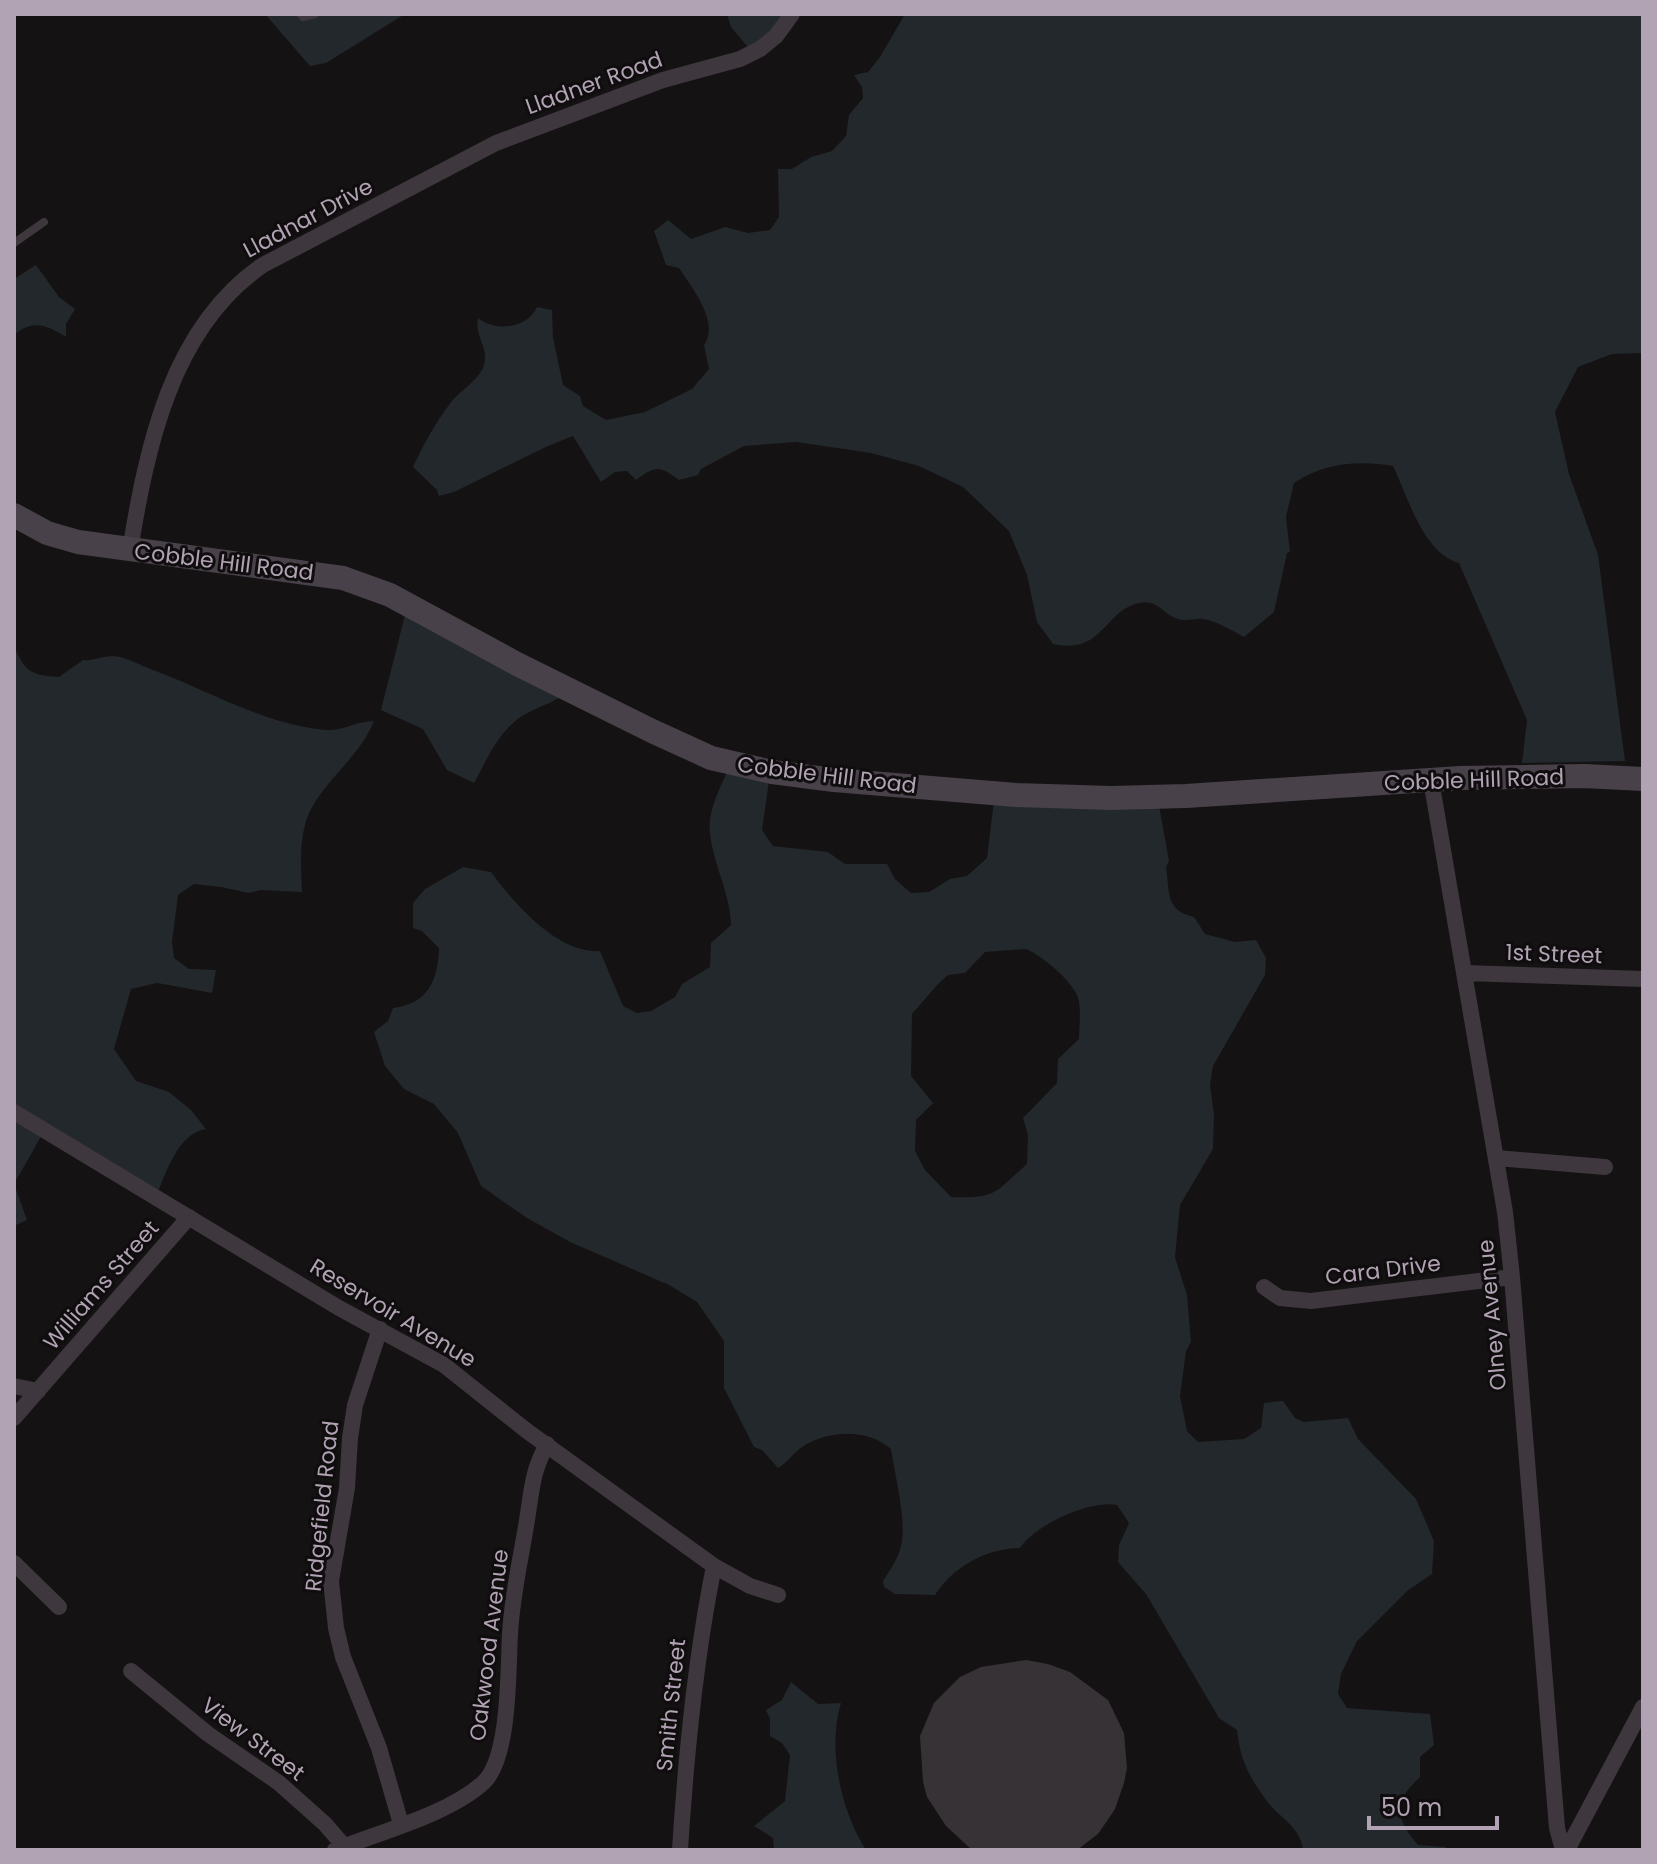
<svg xmlns="http://www.w3.org/2000/svg" width="1657" height="1864" viewBox="0 0 1657 1864" font-family="Poppins,sans-serif">
<style>
.green{fill:#22282b;fill-rule:evenodd}
.building{fill:#363235}
.lines{fill:none;stroke-linecap:round;stroke-linejoin:round}
.lane{stroke:#3e373d;stroke-width:8}
.street{stroke:#3e373d;stroke-width:16}
.secondary{stroke:#484149;stroke-width:24}
.labels{text-anchor:middle;dominant-baseline:central;stroke-width:6;stroke-linejoin:round;paint-order:stroke}
.street-label{font-size:22px;fill:#b2a3b4;stroke:#0f0d0e}
</style>
<rect width="100%" height="100%" fill="#141213"/>
<!-- green -->
<path class="green" d="M265,14H405L326,63L310,66Z
M727,14H794L751,51L731,27Z
M905,14H1643V353L1612,354L1578,367L1555,412L1569,474L1598,555L1625,761L1522,763L1527,720L1459,563C1423,553 1408,497 1393,466C1358,460 1324,463 1294,483L1286,517L1290,552L1287,553L1274,612L1244,637C1231,630 1217,621 1203,619C1195,618 1185,622 1178,619C1162,614 1158,599 1139,603C1104,610 1104,655 1053,644L1037,622L1027,575L1009,531L963,487L919,466L871,453L796,442L744,446L701,469L698,475L679,480C659,466 657,465 636,480L627,471L615,472L601,482L573,436L548,446L454,492L439,496L437,490L413,467C423,445 436,422 451,402C460,391 480,379 484,365C489,347 474,335 478,318C495,332 527,329 537,307L552,310L553,337L563,385L580,396L583,406L606,420L645,412L692,389L709,369L704,345C720,322 692,288 679,268L666,265L654,231L668,220L691,239L725,227L748,233L770,230L779,217L778,169H792L811,157L832,151L846,136L849,115L863,98L862,87L854,75L868,72L880,57Z
M36,265L59,297L75,309L66,324V337C47,325 33,319 14,335V279Z
M408,603L562,696C550,704 535,708 522,716C498,732 488,758 474,783L447,770L423,729L381,710Z
M14,645C24,672 31,675 59,677L83,660C93,661 103,656 113,656C125,656 141,666 153,670C210,691 265,725 326,730C343,731 357,721 374,721C359,759 321,782 307,818C299,841 301,868 302,892L261,890L249,893L221,887L194,884L178,895L172,942L174,958L189,969L216,970L212,993L157,983L131,989L114,1049L136,1081L169,1092L191,1110L206,1129C177,1134 167,1172 156,1196L43,1133L14,1184L27,1220L14,1226Z
M733,758L771,767L762,830L773,846L828,852L845,864H887L895,879L911,893L929,892L950,879L967,876L987,858L995,792L1157,794L1169,861L1166,867C1170,893 1165,910 1194,917L1205,934L1235,942L1256,940L1266,958L1265,975L1213,1066L1210,1085L1214,1115L1213,1149L1180,1205L1175,1257L1187,1295L1191,1342L1186,1351L1180,1396L1187,1431L1198,1442L1244,1439L1261,1428L1264,1403L1283,1401L1295,1418L1304,1422L1348,1418L1358,1439L1416,1499L1434,1541L1432,1574L1407,1591L1357,1641L1341,1674L1338,1694L1347,1708L1430,1714L1434,1745L1420,1757V1777C1394,1801 1394,1817 1418,1845L1446,1847L1442,1850H1303C1301,1827 1278,1817 1266,1800C1249,1777 1240,1759 1237,1730L1219,1718L1146,1594L1118,1562L1119,1545L1129,1523L1117,1505C1089,1500 1035,1525 1020,1548C986,1549 954,1566 935,1595L895,1594L884,1587L883,1581C890,1570 898,1559 901,1546C907,1520 895,1477 891,1449C867,1428 828,1430 802,1447C793,1453 787,1463 778,1468L762,1450L754,1447L724,1388V1341L697,1302L669,1285L570,1242L527,1218L481,1186L458,1133L434,1104L404,1089L385,1066L374,1032L388,1021L393,1008C428,1004 438,980 439,948L422,931L413,928V903L425,889L463,867L491,872C514,903 557,954 600,951L623,1006L637,1013L651,1011L675,997L682,984L710,967L711,943L731,925C730,893 714,866 710,834C707,808 724,781 733,758ZM1026,949C1042,956 1069,978 1077,995C1082,1008 1079,1025 1079,1039L1058,1059L1057,1083L1023,1118L1028,1135L1027,1164C994,1193 997,1199 951,1197L925,1170L915,1151L916,1120L933,1103L911,1076L912,1014L938,984L948,975L965,973L985,952Z
M791,1682L818,1704L841,1703C827,1749 841,1811 866,1850H774L773,1838L754,1826L785,1801L790,1755L782,1743L770,1736V1719L766,1710L782,1700Z"/>
<!-- building -->
<path class="building" d="M1026,1660L1048,1664L1070,1672L1108,1700L1124,1733L1127,1768L1124,1783L1115,1809L1107,1821L1098,1834L1077,1850H972L946,1826L927,1797L923,1782L920,1736L934,1703L960,1677L981,1667Z"/>
<g class="lines">
<!-- lane -->
<path class="lane" d="M300,14L303,17L315,14
M14,243L44,222"/>
<!-- street -->
<path class="street" d="M130,550C147,447 171,328 263,265L496,143L663,80L740,59L760,49L776,36L792,14
M1431,780L1505,1212L1512,1277L1557,1828L1563,1850
M1464,973L1643,979
M14,1112L339,1308L444,1365L527,1431L714,1566L750,1586L778,1595
M1497,1158L1605,1167
M1264,1287L1280,1298L1311,1301L1512,1277
M380,1329L355,1405L350,1438L347,1488L331,1581L336,1628L343,1657L379,1748L401,1824
M14,1386L38,1391
M14,1418L189,1217
M14,1563L59,1607
M131,1671L208,1734L279,1783L325,1824L344,1846
M335,1850C380,1832 450,1814 484,1782C510,1757 508,1670 510,1634C512,1595 521,1558 527,1520C532,1489 532,1472 547,1444
M680,1850C686,1754 695,1660 714,1566
M1567,1850L1643,1707"/>
<!-- secondary -->
<path class="secondary" d="M14,515L47,533L78,542L343,578L390,595L517,664L652,731L711,758L772,772L834,780L1016,795L1111,798L1186,796L1460,778L1584,776L1643,779"/>
</g>
<g class="labels">
<!-- street labels -->
<g class="street-label">
<text transform="translate(594 83) rotate(-20)">Lladner Road</text>
<text transform="translate(308 218) rotate(-28)">Lladnar Drive</text>
<text transform="translate(224 562) rotate(7)">Cobble Hill Road</text>
<text transform="translate(827 775) rotate(7)">Cobble Hill Road</text>
<text transform="translate(1474 780) rotate(-2)">Cobble Hill Road</text>
<text transform="translate(1554 954) rotate(2)">1st Street</text>
<text transform="translate(1383 1270) rotate(-7)">Cara Drive</text>
<text transform="translate(101 1285) rotate(-49)">Williams Street</text>
<text transform="translate(393 1313) rotate(31)">Reservoir Avenue</text>
<text transform="translate(1492 1315) rotate(-95)">Olney Avenue</text>
<text transform="translate(322 1506) rotate(-84)">Ridgefield Road</text>
<text transform="translate(489 1645) rotate(-83)">Oakwood Avenue</text>
<text transform="translate(671 1705) rotate(-84)">Smith Street</text>
<text transform="translate(253 1739) rotate(37)">View Street</text>
</g>
</g>
<!-- border -->
<rect width="1657" height="1864" fill="none" stroke="#b2a3b4" stroke-width="32"/>
<!-- scale -->
<path d="M1369 1816v12h128v-12" fill="none" stroke="#b2a3b4" stroke-width="4"/>
<text x="1381" y="1816" font-size="24" fill="#b2a3b4" stroke="#0f0d0e" stroke-width="6" paint-order="stroke">50 m</text>
</svg>
